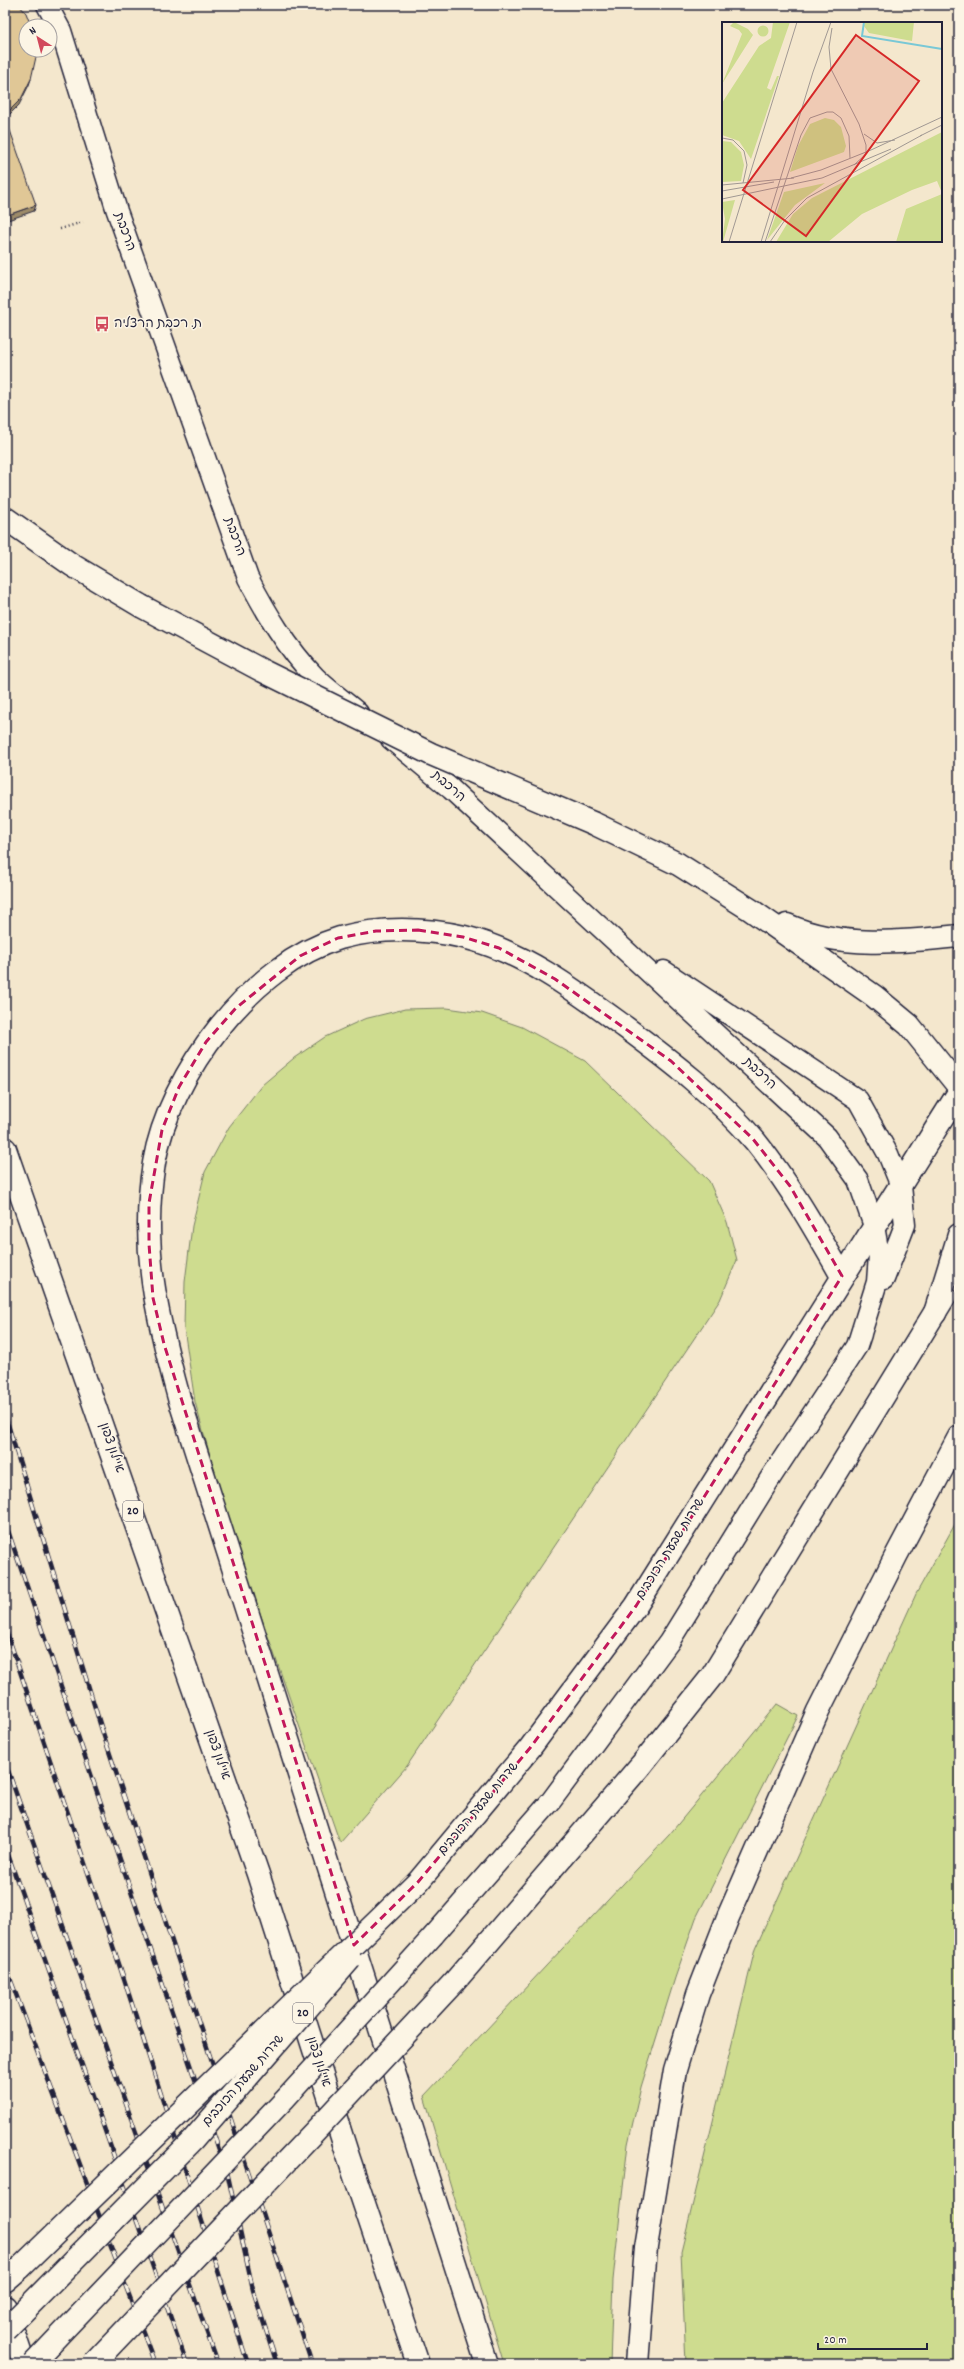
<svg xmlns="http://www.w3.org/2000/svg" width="964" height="2369" viewBox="0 0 964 2369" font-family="Dekko,'Playpen Sans Hebrew',sans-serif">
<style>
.green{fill:#cedc8f;stroke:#787f65}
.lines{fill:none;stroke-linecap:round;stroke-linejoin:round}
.service-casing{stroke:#22223b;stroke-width:23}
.secondary-casing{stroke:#22223b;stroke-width:25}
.motorway-casing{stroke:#22223b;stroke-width:25}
.path{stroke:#22223b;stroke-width:2.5;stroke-dasharray:1 3;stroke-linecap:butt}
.service{stroke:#fcf5e5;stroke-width:20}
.secondary{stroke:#fcf5e5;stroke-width:22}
.motorway{stroke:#fcf5e5;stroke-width:22}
.rail-casing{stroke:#22223b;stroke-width:4.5}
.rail{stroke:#fcf5e5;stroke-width:3;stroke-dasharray:9;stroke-linecap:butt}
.service-bridge-casing{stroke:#22223b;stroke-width:23;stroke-linecap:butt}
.secondary-bridge-casing{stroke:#22223b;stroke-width:25;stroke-linecap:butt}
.motorway-bridge-casing{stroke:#22223b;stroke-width:25;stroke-linecap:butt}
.service-bridge{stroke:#fcf5e5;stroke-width:20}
.secondary-bridge{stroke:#fcf5e5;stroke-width:22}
.motorway-bridge{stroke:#fcf5e5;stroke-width:22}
.shaded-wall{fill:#9d8b69;stroke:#22223b}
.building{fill:#e0c796;stroke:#22223b}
.marked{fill:none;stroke:#c2185b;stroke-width:3;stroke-dasharray:8 5;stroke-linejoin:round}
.labels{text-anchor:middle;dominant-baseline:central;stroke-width:3;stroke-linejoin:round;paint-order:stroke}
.shield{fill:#fcf5e5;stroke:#63616e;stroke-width:1}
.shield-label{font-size:12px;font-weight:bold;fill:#22223b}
.street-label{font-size:13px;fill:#22223b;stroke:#fcf5e5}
.poi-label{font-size:13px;fill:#22223b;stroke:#fcf5e5;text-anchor:start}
.inset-river{fill:none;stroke:#79c8d6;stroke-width:2}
.inset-road{fill:none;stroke:#a09893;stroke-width:1}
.view{fill:#d62828;fill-opacity:0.15;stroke:#d62828;stroke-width:2}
.inset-edge{fill:none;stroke:#22223b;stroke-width:2}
</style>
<rect width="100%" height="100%" fill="#f4e7cd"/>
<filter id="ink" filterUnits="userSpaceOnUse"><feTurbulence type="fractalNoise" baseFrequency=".025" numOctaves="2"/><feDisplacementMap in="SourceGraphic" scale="8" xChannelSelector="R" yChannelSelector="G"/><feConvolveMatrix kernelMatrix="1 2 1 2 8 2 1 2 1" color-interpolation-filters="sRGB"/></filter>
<g filter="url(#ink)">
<!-- green -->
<path class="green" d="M447,1008L482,1013L522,1027L585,1061L709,1181L727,1222L737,1260L720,1300L407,1766L340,1843L230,1527L195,1402L184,1328L185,1282L192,1226L205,1172L229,1127L262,1085L294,1058L325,1037L364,1019L405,1009Z
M959,1517V2364H686L681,2252L755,1949L916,1594Z
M777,1704L798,1716L696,1918L675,1978L641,2087L628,2144L621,2205L613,2280L610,2364H504L424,2096L669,1835Z"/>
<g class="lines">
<!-- service casing -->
<g class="service-casing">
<path id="service" d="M47,5L61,31L117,211L248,578C267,614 287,648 315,677C328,690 344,701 358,713
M391,739L451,789L827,1137L858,1180L874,1226L879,1255L877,1282L857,1346
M664,971L858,1100L888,1154L901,1186L905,1225L884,1279
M434,1935L551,1801L669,1642L771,1477L857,1346L861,1334"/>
</g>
<!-- secondary casing -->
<g class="secondary-casing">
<path id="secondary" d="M418,1882L530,1748L636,1606L959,1092
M456,1980L641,1765L712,1676L945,1296"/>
</g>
<!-- motorway casing -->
<g class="motorway-casing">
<path id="motorway" d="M5,518L72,565L141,606
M595,824L678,864L751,910L874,996L909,1025L959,1087
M787,925C840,949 903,942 959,936
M5,1149L258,1874L347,2153L418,2364
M935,1313L959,1235
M5,2281L20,2268
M5,2307L24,2364
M487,2364L179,1398C157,1318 140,1247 154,1163C169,1074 252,964 340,938C379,927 425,928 464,937C524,952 576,991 625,1027C671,1061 718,1097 755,1141C789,1183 815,1229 842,1276
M637,2364L646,2247L675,2070L698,1994L728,1917L818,1711L896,1556L959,1437"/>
</g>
<!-- path -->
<path class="path" d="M60,229L83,222"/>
<!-- service -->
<use href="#service" class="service"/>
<!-- secondary -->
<use href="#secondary" class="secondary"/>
<!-- motorway -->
<use href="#motorway" class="motorway"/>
<!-- rail casing -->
<g class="rail-casing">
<path id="rail" d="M5,1415L101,1727L312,2364
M5,1522L228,2176L253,2290L277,2364
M5,1627L121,1970L248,2364
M5,1762L218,2364
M5,1846L187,2364
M5,1965L155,2364"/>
</g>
<!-- rail -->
<use href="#rail" class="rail"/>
<!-- service-bridge casing -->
<g class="service-bridge-casing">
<path id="service-bridge" d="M32,2364L286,2098L434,1935"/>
</g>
<!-- secondary-bridge casing -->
<g class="secondary-bridge-casing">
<path id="secondary-bridge" d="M5,2330L192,2141L350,1959
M93,2364L314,2132L456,1980"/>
</g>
<!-- motorway-bridge casing -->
<g class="motorway-bridge-casing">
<path id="motorway-bridge" d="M141,606L263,671L431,754L595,824
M20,2268L418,1882"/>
</g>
<!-- service-bridge -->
<use href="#service-bridge" class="service-bridge"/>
<!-- secondary-bridge -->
<use href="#secondary-bridge" class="secondary-bridge"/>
<!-- motorway-bridge -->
<use href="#motorway-bridge" class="motorway-bridge"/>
</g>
<!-- shaded-wall -->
<path class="shaded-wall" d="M31,79L29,85L19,105L5,119V115Z
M36,205L34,211L5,221V216Z"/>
<!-- building -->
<path class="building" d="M5,5H19L26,13L31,26H26V50H35L36,57L31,79L21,99L5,115Z
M5,116L36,205L5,216Z"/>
</g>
<!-- marked area -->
<path class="marked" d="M418,930L463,937L499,948L555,979L671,1061L753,1139L790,1186L842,1276L636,1606L530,1748L418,1882L354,1945L164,1344L153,1298L149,1244V1203L162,1130L179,1087L206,1042L236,1008L300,956L338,938L376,931Z"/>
<!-- icons -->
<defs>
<g id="bus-bare" transform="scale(1.2)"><path d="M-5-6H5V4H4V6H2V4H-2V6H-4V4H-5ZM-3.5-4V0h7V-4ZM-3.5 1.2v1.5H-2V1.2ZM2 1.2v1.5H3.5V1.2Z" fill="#d1495b" stroke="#fcf5e5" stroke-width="2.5" paint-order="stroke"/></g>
</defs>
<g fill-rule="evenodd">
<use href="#bus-bare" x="102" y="324"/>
</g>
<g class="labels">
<!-- shield labels -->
<g class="shield">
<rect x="123" y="1501" width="20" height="20" rx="3"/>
<rect x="293" y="2003" width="20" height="20" rx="3"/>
</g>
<g class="shield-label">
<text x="133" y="1511">20</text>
<text x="303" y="2013">20</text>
</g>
<!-- street labels -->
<g class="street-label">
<text transform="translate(124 232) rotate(70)">הרכבת</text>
<text transform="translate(234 537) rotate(70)">הרכבת</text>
<text transform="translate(448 787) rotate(41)">הרכבת</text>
<text transform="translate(759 1074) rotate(43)">הרכבת</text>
<text transform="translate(111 1448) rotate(71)">איילון צפון</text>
<text transform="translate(671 1549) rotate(-58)">שדרות שבעת הכוכבים</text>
<text transform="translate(217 1755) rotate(71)">איילון צפון</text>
<text transform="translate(479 1809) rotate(-50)">שדרות שבעת הכוכבים</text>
<text transform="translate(318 2062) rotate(72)">איילון צפון</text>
<text transform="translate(244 2081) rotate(-49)">שדרות שבעת הכוכבים</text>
</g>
<!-- poi labels -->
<g class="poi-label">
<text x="114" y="324">ת. רכבת הרצליה</text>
</g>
</g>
<!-- overview -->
<g transform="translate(722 22)">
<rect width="220" height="220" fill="#f4e7cd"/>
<path d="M12,0L26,7L31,13L0,62L20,12L17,8L8,4ZM51,0H68L45,66L49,68L55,54H57L29,137L17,119L0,113V81L37,24L49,16ZM143,0H192L190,19L147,11L142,4ZM35.5 9a5.5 5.5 0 1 1 11 0a5.5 5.5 0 1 1-11 0ZM103,96L112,98L119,105L124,124L122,130L68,150L76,124L88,102ZM220,110V171L215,159L190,168L140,192L106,220H54L71,192L90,176ZM0,119L9,120L19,130L22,143L19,159L0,160ZM103,161L73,183L45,218L62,170ZM220,172V220H174L184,187ZM13,178L1,220H0L3,197L0,180Z" fill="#cedc8f"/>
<path class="inset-river" d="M142,0L140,14L220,27"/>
<path class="inset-road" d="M110,6L107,25L109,47L137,102L144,123V132L132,143M142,112L155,121L173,118M198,114L220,103M0,116L11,118L22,129L25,143L21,161M69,156L99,148L149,128L220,95M0,163L72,156M0,169L52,160M0,177L100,156L169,127M0,190V207M7,220L75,0M39,220L91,50L109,0M43,220L79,113L88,96L105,90H111L119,96L127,114L128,136M48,220L63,198L85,176L200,113"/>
<path class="view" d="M134,13L197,59L84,214L21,168Z"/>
<rect width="220" height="220" class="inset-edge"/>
</g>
<!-- margin -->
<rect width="964" height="2369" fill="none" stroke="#fcf5e5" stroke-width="20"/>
<rect x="10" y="10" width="944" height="2349" fill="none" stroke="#22223b" stroke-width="1.5" filter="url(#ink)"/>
<!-- north arrow -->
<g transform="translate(38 38) rotate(324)"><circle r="19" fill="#fcf5e5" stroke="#a5a1a1"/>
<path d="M0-3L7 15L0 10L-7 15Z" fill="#d1495b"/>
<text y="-6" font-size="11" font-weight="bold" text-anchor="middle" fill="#22223b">N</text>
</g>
<!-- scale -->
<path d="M818 2343v6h109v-6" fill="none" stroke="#22223b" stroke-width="2"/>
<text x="824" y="2343" font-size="12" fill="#22223b" stroke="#fcf5e5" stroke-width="3" paint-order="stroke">20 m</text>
</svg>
